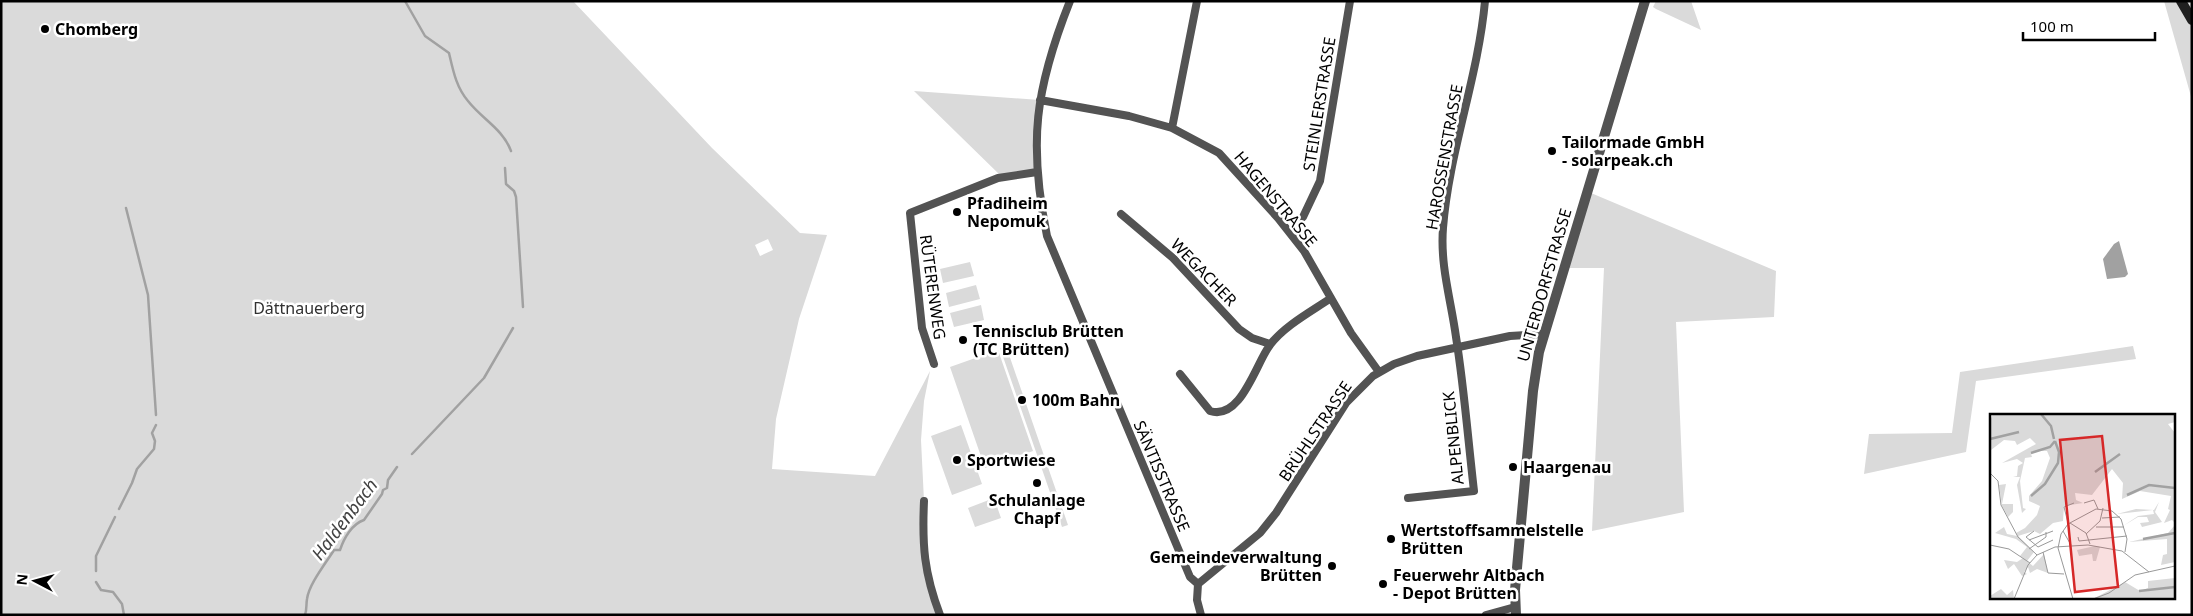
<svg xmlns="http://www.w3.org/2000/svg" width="2193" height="616" viewBox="0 0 2193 616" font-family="'Noto Sans',sans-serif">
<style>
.green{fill:#dadada;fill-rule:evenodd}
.water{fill:#a1a1a1}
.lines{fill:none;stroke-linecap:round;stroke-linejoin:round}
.stream{stroke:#a1a1a1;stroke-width:2.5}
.minor{stroke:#535353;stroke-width:8}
.tertiary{stroke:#535353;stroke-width:10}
.secondary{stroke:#202020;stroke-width:10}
.poi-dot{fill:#000;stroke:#fff;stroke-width:2}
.labels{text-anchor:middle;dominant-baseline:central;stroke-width:5;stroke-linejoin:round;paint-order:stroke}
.poi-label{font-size:16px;font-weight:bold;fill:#000;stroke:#fff;text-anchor:start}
.street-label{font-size:16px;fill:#000;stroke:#fff}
.park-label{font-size:16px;fill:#313131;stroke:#fff}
.water-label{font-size:18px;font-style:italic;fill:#424242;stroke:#fff}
.inset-river{fill:none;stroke:#a1a1a1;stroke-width:2.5}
.inset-road{fill:none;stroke:#999;stroke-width:1}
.view{fill:#d62828;fill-opacity:0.15;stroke:#d62828;stroke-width:2.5}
.inset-edge{fill:none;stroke:#000;stroke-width:2.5}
</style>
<rect width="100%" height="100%" fill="#fff"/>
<!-- green -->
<path class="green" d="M1,1H573L712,148L800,233L827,235L799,319L776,419L772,469L875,476L930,371L924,401L921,440L924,501L923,535L940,615H1ZM768,239L773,250L760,256L755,245Z
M1656,1H1691L1701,30L1656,9L1653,7Z
M2164,1H2192V100Z
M914,91L1040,100L1037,172L1002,177Z
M1591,193L1776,271L1774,317L1676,322L1684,512L1592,531L1604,268H1569Z
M970,262L974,276L943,283L940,269Z
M976,285L980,299L949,307L946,293Z
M981,305L984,320L954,327L950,313Z
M1006,346L1068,525L1062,527L1000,348Z
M2133,346L2136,359L1976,381L1966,452L1864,474L1869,434L1952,433L1960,372Z
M998,350L1033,451L985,468L950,367Z
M961,425L982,484L952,495L931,436Z
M994,498L1001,518L975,527L968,508Z"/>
<!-- water -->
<path class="water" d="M2119,241L2128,274L2125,277L2107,279L2103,259L2114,244Z"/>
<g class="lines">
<!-- stream -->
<path class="stream" d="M405,1L425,36L449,53C453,70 456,87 468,101C482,119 503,129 511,151
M505,168L506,184L514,191L516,197L523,307
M126,208L148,295L156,415
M412,454L484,378L513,328
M119,509L132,483L137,469L154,449L155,441L152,433L156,425
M96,571V556L115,517
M96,582L101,590L113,592L122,604L124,615
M305,615C307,609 306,605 307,599C309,584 326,563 334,550H340C344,538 352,524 364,520L382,494L383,490L387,488L388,480L397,467"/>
<!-- minor -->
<path class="minor" d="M1070,1C1035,89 1028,143 1047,236L1190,577L1198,584
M1040,100L1129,116L1172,128L1219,153L1278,218L1304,251L1351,333L1379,372
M1172,128L1197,1
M1121,214L1173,258L1239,329L1252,338L1270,344
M1290,232L1303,217L1320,181L1350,1
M934,364L922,328L910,213L998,178L1037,172
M1180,374L1210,411C1241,421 1256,363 1270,345C1284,326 1312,311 1331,298
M1408,498L1474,491C1468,439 1464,387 1456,337C1451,300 1440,266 1443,228C1449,151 1478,78 1485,1
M924,501C922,545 924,573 940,615
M1198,584L1260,533L1276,513L1346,403L1373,376L1394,364L1417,356L1510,336L1543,334
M1198,584L1197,600L1201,615
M1486,615L1515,607"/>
<!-- tertiary -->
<path class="tertiary" d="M1516,615L1515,590L1533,391L1539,352L1645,1"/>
<!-- secondary -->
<path class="secondary" d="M2181,1L2192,20"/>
</g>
<!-- markers -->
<g class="poi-dot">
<circle cx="45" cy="29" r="5"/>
<circle cx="1552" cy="151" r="5"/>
<circle cx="957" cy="212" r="5"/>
<circle cx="963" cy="340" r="5"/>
<circle cx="1022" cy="400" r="5"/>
<circle cx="957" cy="460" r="5"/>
<circle cx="1513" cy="467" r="5"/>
<circle cx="1037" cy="483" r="5"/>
<circle cx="1391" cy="539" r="5"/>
<circle cx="1332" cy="566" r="5"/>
<circle cx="1383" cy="584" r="5"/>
</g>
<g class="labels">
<!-- poi labels -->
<g class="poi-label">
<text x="55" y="29">Chomberg</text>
<text x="1562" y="142">Tailormade GmbH<tspan x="1562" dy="18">- solarpeak.ch</tspan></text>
<text x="967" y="203">Pfadiheim<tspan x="967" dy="18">Nepomuk</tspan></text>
<text x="973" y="331">Tennisclub Brütten<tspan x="973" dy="18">(TC Brütten)</tspan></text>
<text x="1032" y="400">100m Bahn</text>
<text x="967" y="460">Sportwiese</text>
<text x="1523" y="467">Haargenau</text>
<text x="1037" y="500" text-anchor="middle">Schulanlage<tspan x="1037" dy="18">Chapf</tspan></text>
<text x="1401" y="530">Wertstoffsammelstelle<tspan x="1401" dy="18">Brütten</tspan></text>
<text x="1322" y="557" text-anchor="end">Gemeindeverwaltung<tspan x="1322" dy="18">Brütten</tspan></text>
<text x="1393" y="575">Feuerwehr Altbach<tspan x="1393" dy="18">- Depot Brütten</tspan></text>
</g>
<!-- street labels -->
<g class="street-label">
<text transform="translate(1319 104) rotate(-81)">STEINLERSTRASSE</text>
<text transform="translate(1444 157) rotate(-80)">HAROSSENSTRASSE</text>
<text transform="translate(1276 199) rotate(50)">HAGENSTRASSE</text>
<text transform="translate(1204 272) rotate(46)">WEGACHER</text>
<text transform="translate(1544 285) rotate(-74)">UNTERDORFSTRASSE</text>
<text transform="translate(933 287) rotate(82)">RÜTERENWEG</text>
<text transform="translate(1315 431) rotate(-56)">BRÜHLSTRASSE</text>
<text transform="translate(1453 438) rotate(-96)">ALPENBLICK</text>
<text transform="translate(1162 476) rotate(67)">SÄNTISSTRASSE</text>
</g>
<!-- park labels -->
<g class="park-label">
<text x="309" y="308">Dättnauerberg</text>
</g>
<!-- water labels -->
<g class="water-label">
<text transform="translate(344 519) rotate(-53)">Haldenbach</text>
</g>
</g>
<!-- overview -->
<g transform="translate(1990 414)">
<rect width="185" height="185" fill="#fff"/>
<path d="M3,0H184L185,8L178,10L185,19V109L182,106L174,109L180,96L178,95L181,82L150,77L132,85L133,69L122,55L102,81L85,79L86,86L93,89L74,92L73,107L63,109L50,120L44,117L28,122L44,138L37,147L43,152L54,140L58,159L47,155L40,159L38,153L34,158L37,160L32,162L24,150L18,155L14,146L27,148L33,144L30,142L37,133L26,125L5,119L14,113L17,120L27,122L26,119L35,114L47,101L50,92L39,87V82L52,67L60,44L57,37H46L41,40L42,43L35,44L30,67L33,94L36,95L32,99L27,71L30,63H23L27,62L28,52L33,49L27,45L12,49L46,30L40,24L27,31L25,27L14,26L1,36L0,7ZM16,70L12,90H23V98L18,103L12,92L9,71ZM169,88L165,98L172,108L152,113L150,109L159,108L157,103H148L133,112L148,102L164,100L163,96L127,100L146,95L164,96ZM185,111V148L171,151L173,141L177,140V125L139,128L178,119ZM105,132L110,133L106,147H103L102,140L89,142L87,136ZM185,164V185H103L135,168L150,177L158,174V167ZM11,175L17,181L23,176L24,185H2L0,182Z" fill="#dadada"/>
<path class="inset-river" d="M51,0L61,12L64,25M0,25L29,18M41,39L60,33L65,27M105,58L130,40M137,81L159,71L185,74M41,82L55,70L68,49L69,38L65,27M153,125L185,119M149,177L185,173"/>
<path class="inset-road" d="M0,59L8,67L11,91L28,123L47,141M94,89L104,86L108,95M112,104L130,103M78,109L74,93L84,89M80,109L96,119L100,130M78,110L106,95L122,97L131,105L137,125L135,138M78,110L71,120L68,134L83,185M106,113H134M44,117L36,123L48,133L63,126M73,117L81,131M96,120L110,107L113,94M88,123L89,127L137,122M39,126L63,117M0,131L19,135L40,149M39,135L56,123V118M53,138L58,159L74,160M24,185L38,151L47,141L65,133L98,131L132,137L159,158M103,185L119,179L145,161L185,152"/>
<path class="view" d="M112,22L128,173L85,178L70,26Z"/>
<rect width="185" height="185" class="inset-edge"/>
</g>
<!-- border -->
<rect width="2193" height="616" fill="none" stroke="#000000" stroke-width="5"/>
<!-- north arrow -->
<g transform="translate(35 581) rotate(276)" stroke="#ffffff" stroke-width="4" paint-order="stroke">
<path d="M0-4L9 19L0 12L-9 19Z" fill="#000000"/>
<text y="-8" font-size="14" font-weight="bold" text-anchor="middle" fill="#000000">N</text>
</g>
<!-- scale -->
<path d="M2023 32v8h132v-8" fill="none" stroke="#000000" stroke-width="2.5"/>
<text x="2030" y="32" font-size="15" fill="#000000" stroke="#ffffff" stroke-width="4" paint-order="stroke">100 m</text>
</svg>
